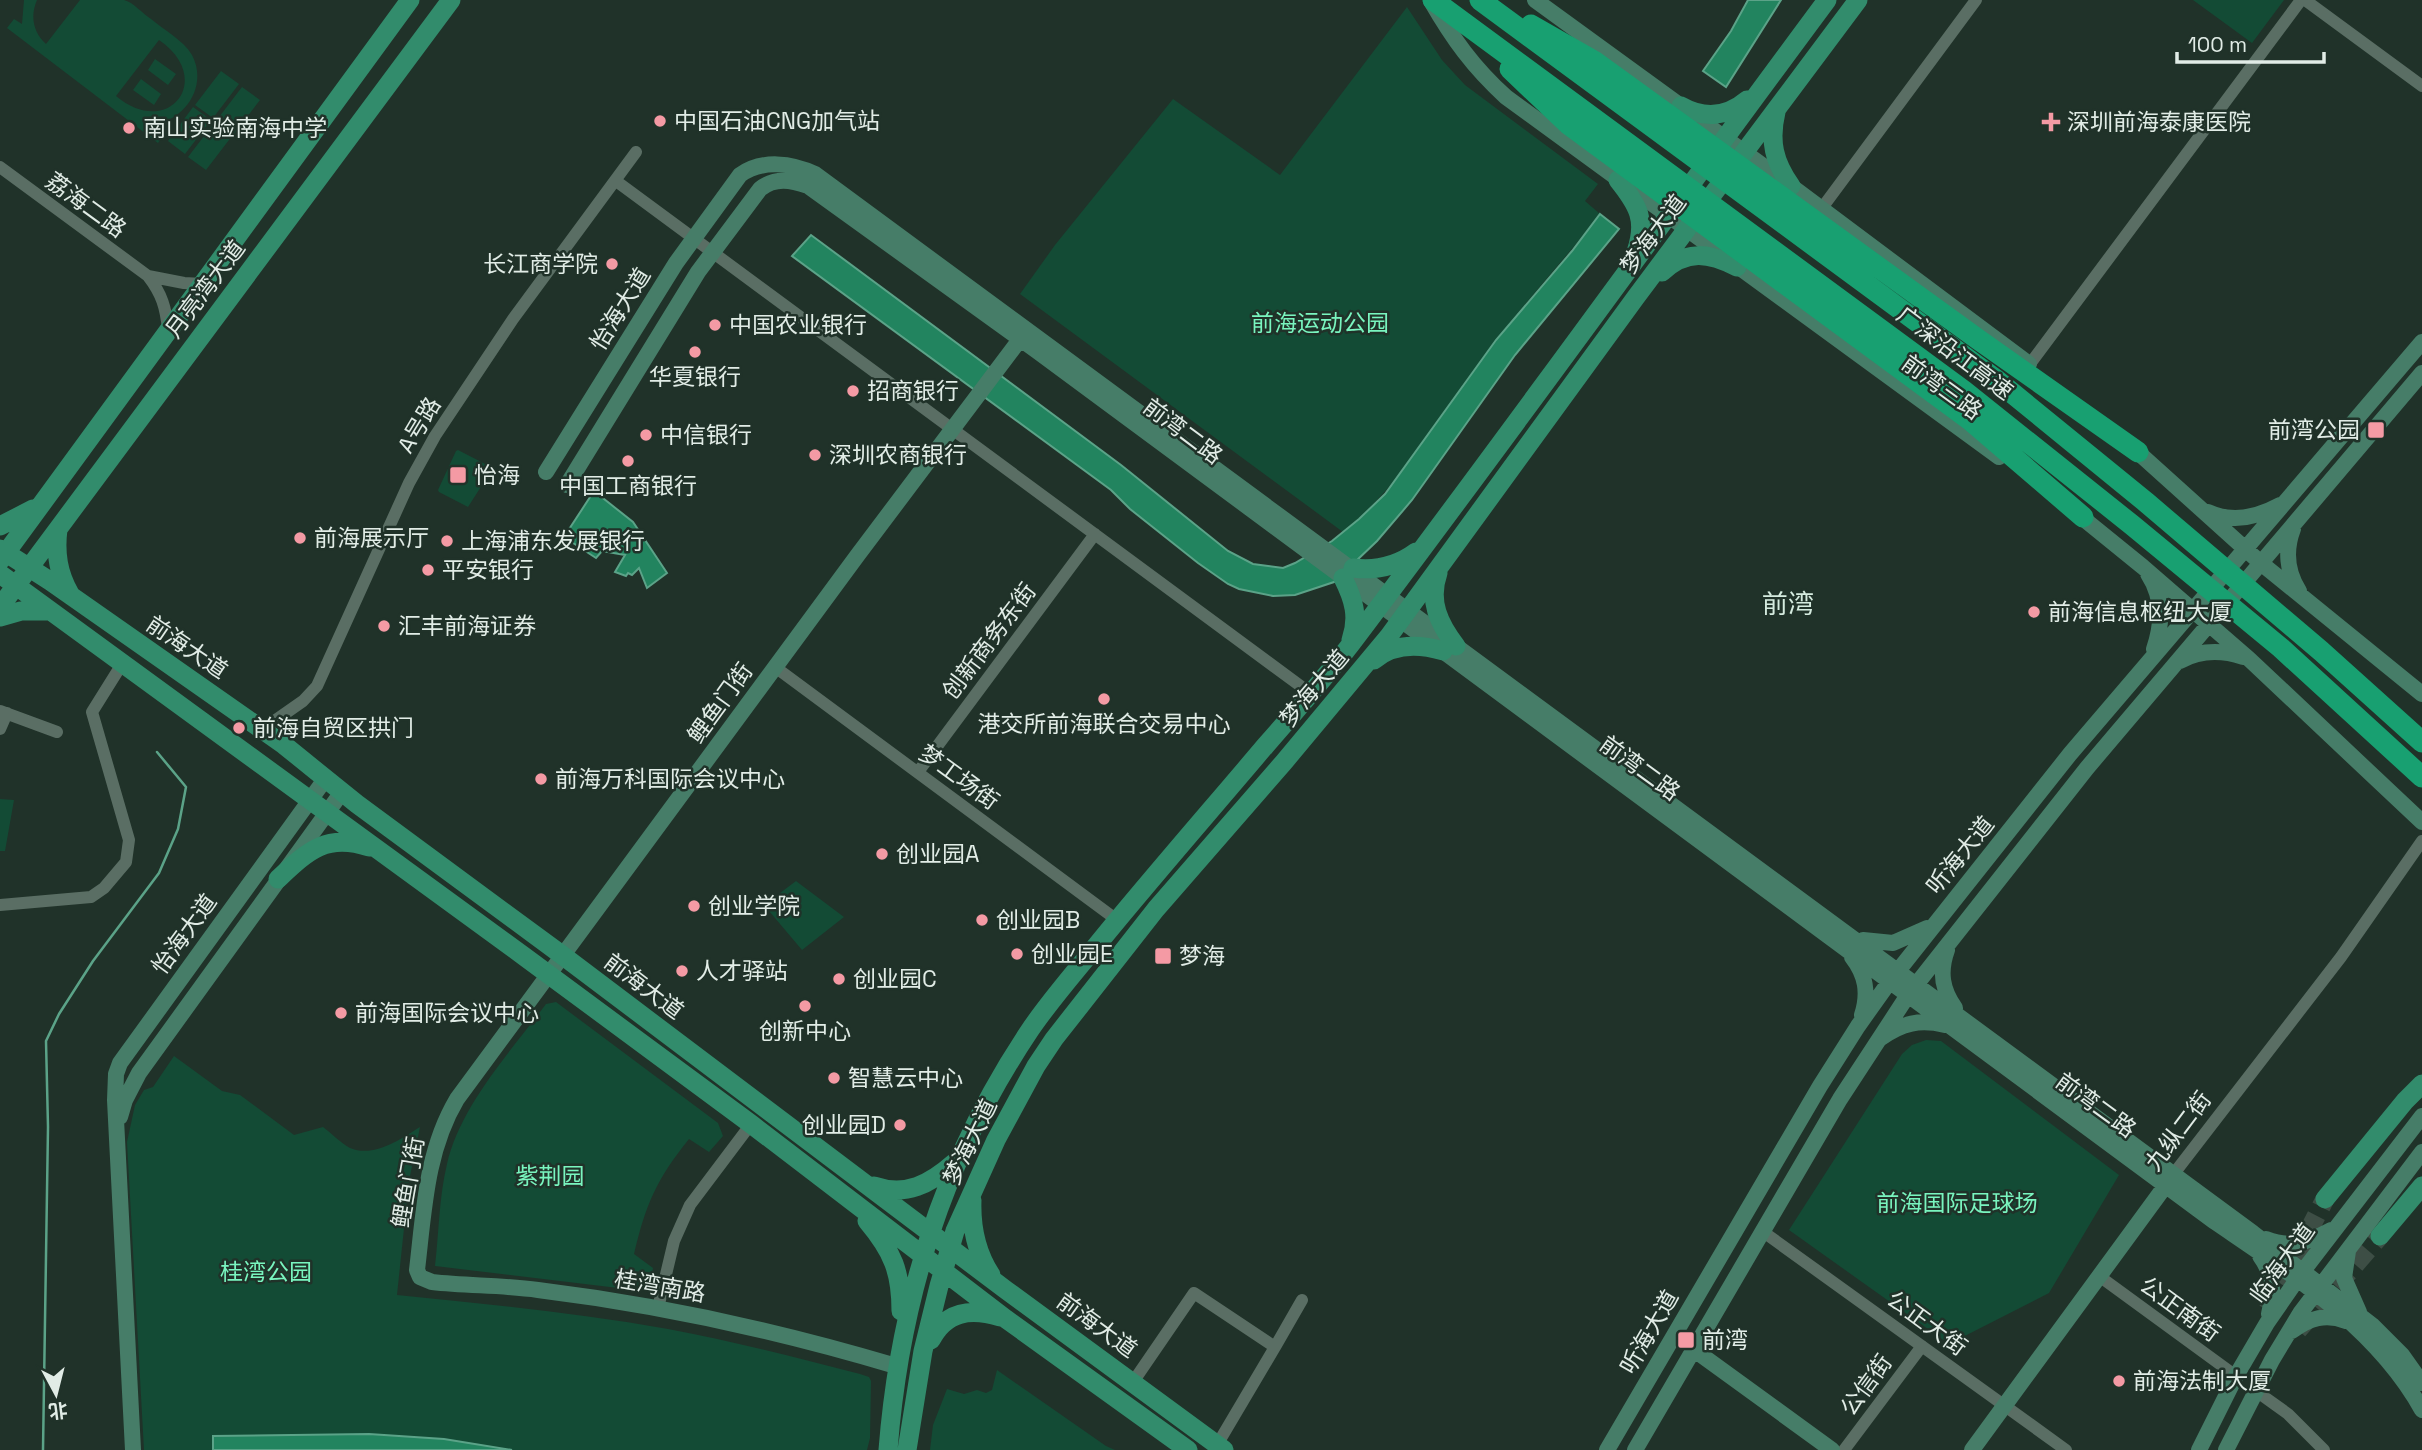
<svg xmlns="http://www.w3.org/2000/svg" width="2422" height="1450" viewBox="0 0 2422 1450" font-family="'Space Grotesk','Noto Sans SC',sans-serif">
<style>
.green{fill:#134b35;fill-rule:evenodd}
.water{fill:#22845f;stroke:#5ba388;stroke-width:2}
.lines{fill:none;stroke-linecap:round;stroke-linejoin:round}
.stream{stroke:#5ba388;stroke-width:2.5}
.primary-tunnel{stroke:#3d4e45;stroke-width:19;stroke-dasharray:19 10;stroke-linecap:butt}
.street{stroke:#5a6e64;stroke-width:12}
.secondary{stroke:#467d68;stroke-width:16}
.primary{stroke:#328c6c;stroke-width:19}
.highway{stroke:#18a071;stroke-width:21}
.poi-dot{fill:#f49aa4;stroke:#203229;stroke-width:2.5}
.labels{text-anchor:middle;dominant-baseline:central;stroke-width:5;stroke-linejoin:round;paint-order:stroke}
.poi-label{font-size:23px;fill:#e1ece6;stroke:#203229;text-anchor:start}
.street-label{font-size:23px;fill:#e1ece6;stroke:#203229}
.park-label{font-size:23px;fill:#79f5bf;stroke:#203229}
.quarter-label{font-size:26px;fill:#d5ebdf;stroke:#203229}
</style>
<rect width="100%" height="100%" fill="#203229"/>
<!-- green -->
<path class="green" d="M24,0H37C30,16 33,32 46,44L80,0C93,0 111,0 124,0C133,2 143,14 151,19C164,30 183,40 192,55C208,85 186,120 154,124L165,133L158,143L7,28L14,19L22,24ZM159,40C216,79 168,140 116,96Z
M2193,0H2284L2252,43Z
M1407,7L1442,60L1465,85L1598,184L1585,201L1600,214C1566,258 1528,298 1495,342C1446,406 1406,481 1343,532L1020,294L1055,245L1173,99L1280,175Z
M155,59L176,74L168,85L148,70Z
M221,71L239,84L213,118L195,105Z
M141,79L161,94L154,105L133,90Z
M242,87L260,100L234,134L216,121Z
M193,107L211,120L185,154L168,141Z
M214,123L232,136L206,170L188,157Z
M458,450L493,468L468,507L439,492L438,490L456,451Z
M0,799L14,800L5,851H0Z
M796,881L844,917L802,950L764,905Z
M556,1002L718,1123L723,1136L709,1152L689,1139C656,1180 646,1204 634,1254L653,1268L650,1286L643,1291L435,1266C439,1232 439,1197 447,1164C460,1106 511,1051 546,1004Z
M1926,1040L1941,1041L2119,1175L2049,1293L1949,1344L1789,1230L1902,1054L1912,1045Z
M174,1056L222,1091L240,1095L294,1135L323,1127C331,1133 341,1143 350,1148C374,1158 401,1139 420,1127L409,1181L397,1295C487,1304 578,1313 668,1329C733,1341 797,1358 860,1374L869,1377L871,1381L870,1438L867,1450H144L127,1142L135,1105L144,1090L153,1087Z
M997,1370L1106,1446L1115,1450H930L933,1425L947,1389L964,1394L977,1390L986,1393L992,1390Z"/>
<!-- water -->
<path class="water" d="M1748,0H1781L1726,87L1703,71L1731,31Z
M1600,214L1619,229L1515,355L1412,500L1377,541L1334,582L1295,595L1273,596L1239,589L1228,584L1198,563L1130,509L1111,490L792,256L811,235L1121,465L1228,551L1253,564L1283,568L1295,563L1332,541L1359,519L1385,494L1496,340L1572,251Z
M594,491L633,522L667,573L647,588L639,568L632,575L628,573L626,576L615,572L625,555L602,551L596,558L564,537Z
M369,1434L444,1439L512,1450H213V1436Z"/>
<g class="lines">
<!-- stream -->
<path class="stream" d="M43,1450L48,1127L46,1041L59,1014L93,961L159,873L178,829L186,787L157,752"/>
<!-- primary-tunnel -->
<path class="primary-tunnel" d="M2268,1310L2325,1199
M2298,1330L2380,1236"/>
<!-- street -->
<path class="street" d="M2305,0L2422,86
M0,167L148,276
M616,181L1310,693
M1822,208L1976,0
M168,330C166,308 162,294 148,276L184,283L203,284
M2030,364L2301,0
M775,667L1117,920
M0,711L57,732
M0,729L7,713
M263,729L303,701L317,686L409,483L435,436L513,319L636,152
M918,772L1095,534
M0,905L91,897L104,888L126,862L129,840L92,712L122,664
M2169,1180L2341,957L2422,841
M1762,1231L2066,1450
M2099,1276L2236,1376
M658,1308L674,1241L690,1205L751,1124
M1275,1347L1302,1300
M1133,1382L1194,1293L1275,1347L1217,1445
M2256,1391L2288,1414L2324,1450
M1844,1450L1922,1346"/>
<!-- secondary -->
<path class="secondary" d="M1535,0L1795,189L2029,364
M1431,1C1453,39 1473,67 1506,97L1999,457
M2131,446L2262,564L2422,694
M546,472L676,263L740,175C762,159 792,163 815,174L2253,1233L2372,1325L2402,1355L2422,1383
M567,485L698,272L760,189C775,177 791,180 808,186L1037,351L2215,1222C2291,1274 2377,1328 2422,1410
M2074,511L2143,567L2249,659L2422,822
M2208,512C2232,523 2258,517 2280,505
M2293,529C2285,550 2287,572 2299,591
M2148,574C2163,597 2163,623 2154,649
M2180,661C2200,650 2222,650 2243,657
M1863,940L1893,943L1927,928
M1947,950C1939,972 1942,990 1955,1008
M1852,957C1866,975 1869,993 1862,1015
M1881,1038C1902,1023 1920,1019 1945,1025
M120,1117L125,1100L139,1073L342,792
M2266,1239C2292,1249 2308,1242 2331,1230
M2348,1251L2344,1278L2359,1312
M2260,1256C2274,1275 2274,1292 2269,1314
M2292,1331C2309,1318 2326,1313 2346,1321
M1693,1349L1832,1450
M896,1366C779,1331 660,1305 538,1290C503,1285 468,1286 432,1282L420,1277L417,1270C424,1211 426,1151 457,1099L857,556L1027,330
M133,1450L115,1100L116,1074L120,1063L326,778
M1607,1450L1820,1086L1858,1026L1890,981L2070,754L2422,342
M1635,1450L1840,1099L1908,995L2087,768L2422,373
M1972,1450L2166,1185
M2199,1450L2236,1376L2267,1323L2303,1271L2422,1116
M2226,1450L2272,1360L2301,1312L2422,1152"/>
<!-- primary -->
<path class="primary" d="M1681,106C1704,119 1727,117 1747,100
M1776,112C1769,141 1774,162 1791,186
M1618,180C1638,205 1647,220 1636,252
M1662,272C1687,249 1709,253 1737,267
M0,526L33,509
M58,529C55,553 58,573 70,594
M0,549L50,581L284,745L357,804L562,955L1006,1290L1224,1450
M0,561L410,0
M1353,568C1376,571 1397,566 1416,552
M1438,573C1428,601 1439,624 1456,646
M0,574L525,957L751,1124L1006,1319L1188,1450
M1343,578C1354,600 1359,617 1351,640
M0,607L451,0
M0,617L21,611H51
M1374,660C1394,643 1419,644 1443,651
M278,879C308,851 326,833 369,847
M874,1186C906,1197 930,1184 954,1163
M2325,1199L2405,1101L2422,1084
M972,1200C971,1227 976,1252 991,1275
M867,1221C893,1252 901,1272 901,1311
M2380,1236L2422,1186
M931,1340C946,1311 971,1308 1000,1317
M888,1450C900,1297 944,1158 1030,1030C1051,999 1077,970 1101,940C1155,874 1211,810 1266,745C1295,712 1324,679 1351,644C1512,431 1668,214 1827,0
M907,1450L923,1351L939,1286L955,1231L996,1140L1036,1066L1054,1039L1156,909L1284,762L1389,636L1636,297L1858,0"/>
<!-- highway -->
<path class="highway" d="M1433,0L1964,391L2132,525L2281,648L2422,777
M1480,0L1995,379L2147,503L2321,651L2422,742
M1531,25L1594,61L1979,340L2138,452
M1510,69L1568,124L1970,420L2083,517"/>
</g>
<!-- markers -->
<g class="poi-dot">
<circle cx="660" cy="121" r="7"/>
<path d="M2047.5 111.5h7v7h7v7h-7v7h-7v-7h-7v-7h7z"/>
<circle cx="129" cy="128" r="7"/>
<circle cx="612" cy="264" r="7"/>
<circle cx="715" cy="325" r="7"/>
<circle cx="695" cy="352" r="7"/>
<circle cx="853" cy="391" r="7"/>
<rect x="2367" y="421" width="18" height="18" rx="3.5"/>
<circle cx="646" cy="435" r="7"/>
<circle cx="815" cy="455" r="7"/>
<circle cx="628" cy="461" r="7"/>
<rect x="449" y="466" width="18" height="18" rx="3.5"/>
<circle cx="300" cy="538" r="7"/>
<circle cx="447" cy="541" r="7"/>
<circle cx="428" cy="570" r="7"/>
<circle cx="2034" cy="612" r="7"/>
<circle cx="384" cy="626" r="7"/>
<circle cx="1104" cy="699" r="7"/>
<circle cx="239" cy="728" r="7"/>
<circle cx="541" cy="779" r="7"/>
<circle cx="882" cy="854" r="7"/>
<circle cx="694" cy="906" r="7"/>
<circle cx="982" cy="920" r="7"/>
<circle cx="1017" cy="954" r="7"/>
<rect x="1154" y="947" width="18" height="18" rx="3.5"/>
<circle cx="682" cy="971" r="7"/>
<circle cx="839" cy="979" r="7"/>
<circle cx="805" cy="1006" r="7"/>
<circle cx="341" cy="1013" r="7"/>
<circle cx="834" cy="1078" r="7"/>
<circle cx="900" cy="1125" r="7"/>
<rect x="1677" y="1331" width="18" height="18" rx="3.5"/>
<circle cx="2119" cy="1381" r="7"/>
</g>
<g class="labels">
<!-- poi labels -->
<g class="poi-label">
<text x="674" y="121">中国石油CNG加气站</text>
<text x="2067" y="122">深圳前海泰康医院</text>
<text x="143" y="128">南山实验南海中学</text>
<text x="598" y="264" text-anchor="end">长江商学院</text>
<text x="729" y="325">中国农业银行</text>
<text x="695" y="377" text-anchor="middle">华夏银行</text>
<text x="867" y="391">招商银行</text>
<text x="2360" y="430" text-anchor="end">前湾公园</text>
<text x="660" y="435">中信银行</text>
<text x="829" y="455">深圳农商银行</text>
<text x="474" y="475">怡海</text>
<text x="628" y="486" text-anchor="middle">中国工商银行</text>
<text x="314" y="538">前海展示厅</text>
<text x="461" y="541">上海浦东发展银行</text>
<text x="442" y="570">平安银行</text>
<text x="2048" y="612">前海信息枢纽大厦</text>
<text x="398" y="626">汇丰前海证券</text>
<text x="1104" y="724" text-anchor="middle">港交所前海联合交易中心</text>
<text x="253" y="728">前海自贸区拱门</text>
<text x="555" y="779">前海万科国际会议中心</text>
<text x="896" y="854">创业园A</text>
<text x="708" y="906">创业学院</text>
<text x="996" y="920">创业园B</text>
<text x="1031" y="954">创业园E</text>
<text x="1179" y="956">梦海</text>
<text x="696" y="971">人才驿站</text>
<text x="853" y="979">创业园C</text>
<text x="355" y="1013">前海国际会议中心</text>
<text x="805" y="1031" text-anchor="middle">创新中心</text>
<text x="848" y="1078">智慧云中心</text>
<text x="886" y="1125" text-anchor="end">创业园D</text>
<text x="1702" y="1340">前湾</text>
<text x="2133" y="1381">前海法制大厦</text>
</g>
<!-- street labels -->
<g class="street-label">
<text transform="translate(86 205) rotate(36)">荔海二路</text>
<text transform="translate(1653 234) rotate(-53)">梦海大道</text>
<text transform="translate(205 289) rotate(-53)">月亮湾大道</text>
<text transform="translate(620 309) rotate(-58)">怡海大道</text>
<text transform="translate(1955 353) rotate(37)">广深沿江高速</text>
<text transform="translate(1942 387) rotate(36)">前湾三路</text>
<text transform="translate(419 425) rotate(-59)">A号路</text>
<text transform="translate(1183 431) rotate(37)">前湾二路</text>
<text transform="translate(989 641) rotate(-53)">创新商务东街</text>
<text transform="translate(187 647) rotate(34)">前海大道</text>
<text transform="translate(1314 688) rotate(-50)">梦海大道</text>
<text transform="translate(720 703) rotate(-54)">鲤鱼门街</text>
<text transform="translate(1640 768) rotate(36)">前湾二路</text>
<text transform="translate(959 777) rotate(36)">梦工场街</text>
<text transform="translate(1960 855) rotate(-51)">听海大道</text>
<text transform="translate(184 934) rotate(-54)">怡海大道</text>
<text transform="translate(644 986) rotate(37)">前海大道</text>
<text transform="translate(2096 1105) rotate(36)">前湾二路</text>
<text transform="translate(2178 1131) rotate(-53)">九纵二街</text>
<text transform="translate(970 1142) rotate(-64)">梦海大道</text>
<text transform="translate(408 1182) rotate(-80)">鲤鱼门街</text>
<text transform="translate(2282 1263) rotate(-54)">临海大道</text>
<text transform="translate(660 1286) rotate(10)">桂湾南路</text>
<text transform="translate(2180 1309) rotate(36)">公正南街</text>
<text transform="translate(1927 1323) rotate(36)">公正大街</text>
<text transform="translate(1097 1325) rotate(36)">前海大道</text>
<text transform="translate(1649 1332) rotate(-60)">听海大道</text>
<text transform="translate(1866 1385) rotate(-54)">公信街</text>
</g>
<!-- park labels -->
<g class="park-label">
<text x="1320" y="323">前海运动公园</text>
<text x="550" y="1176">紫荆园</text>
<text x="1957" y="1203">前海国际足球场</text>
<text x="266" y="1272">桂湾公园</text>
</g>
<!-- quarter labels -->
<g class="quarter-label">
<text x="1788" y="604">前湾</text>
</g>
</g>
<!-- north arrow -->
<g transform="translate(56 1394) rotate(173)" stroke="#203229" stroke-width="5" paint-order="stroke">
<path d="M0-5L12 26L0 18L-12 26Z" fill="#e1ece6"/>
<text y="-10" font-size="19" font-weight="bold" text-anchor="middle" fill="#e1ece6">北</text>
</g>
<!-- scale -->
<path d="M2177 52v10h147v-10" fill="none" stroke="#e1ece6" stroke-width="3.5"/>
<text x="2188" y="52" font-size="21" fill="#e1ece6" stroke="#203229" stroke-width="5" paint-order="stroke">100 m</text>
</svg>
